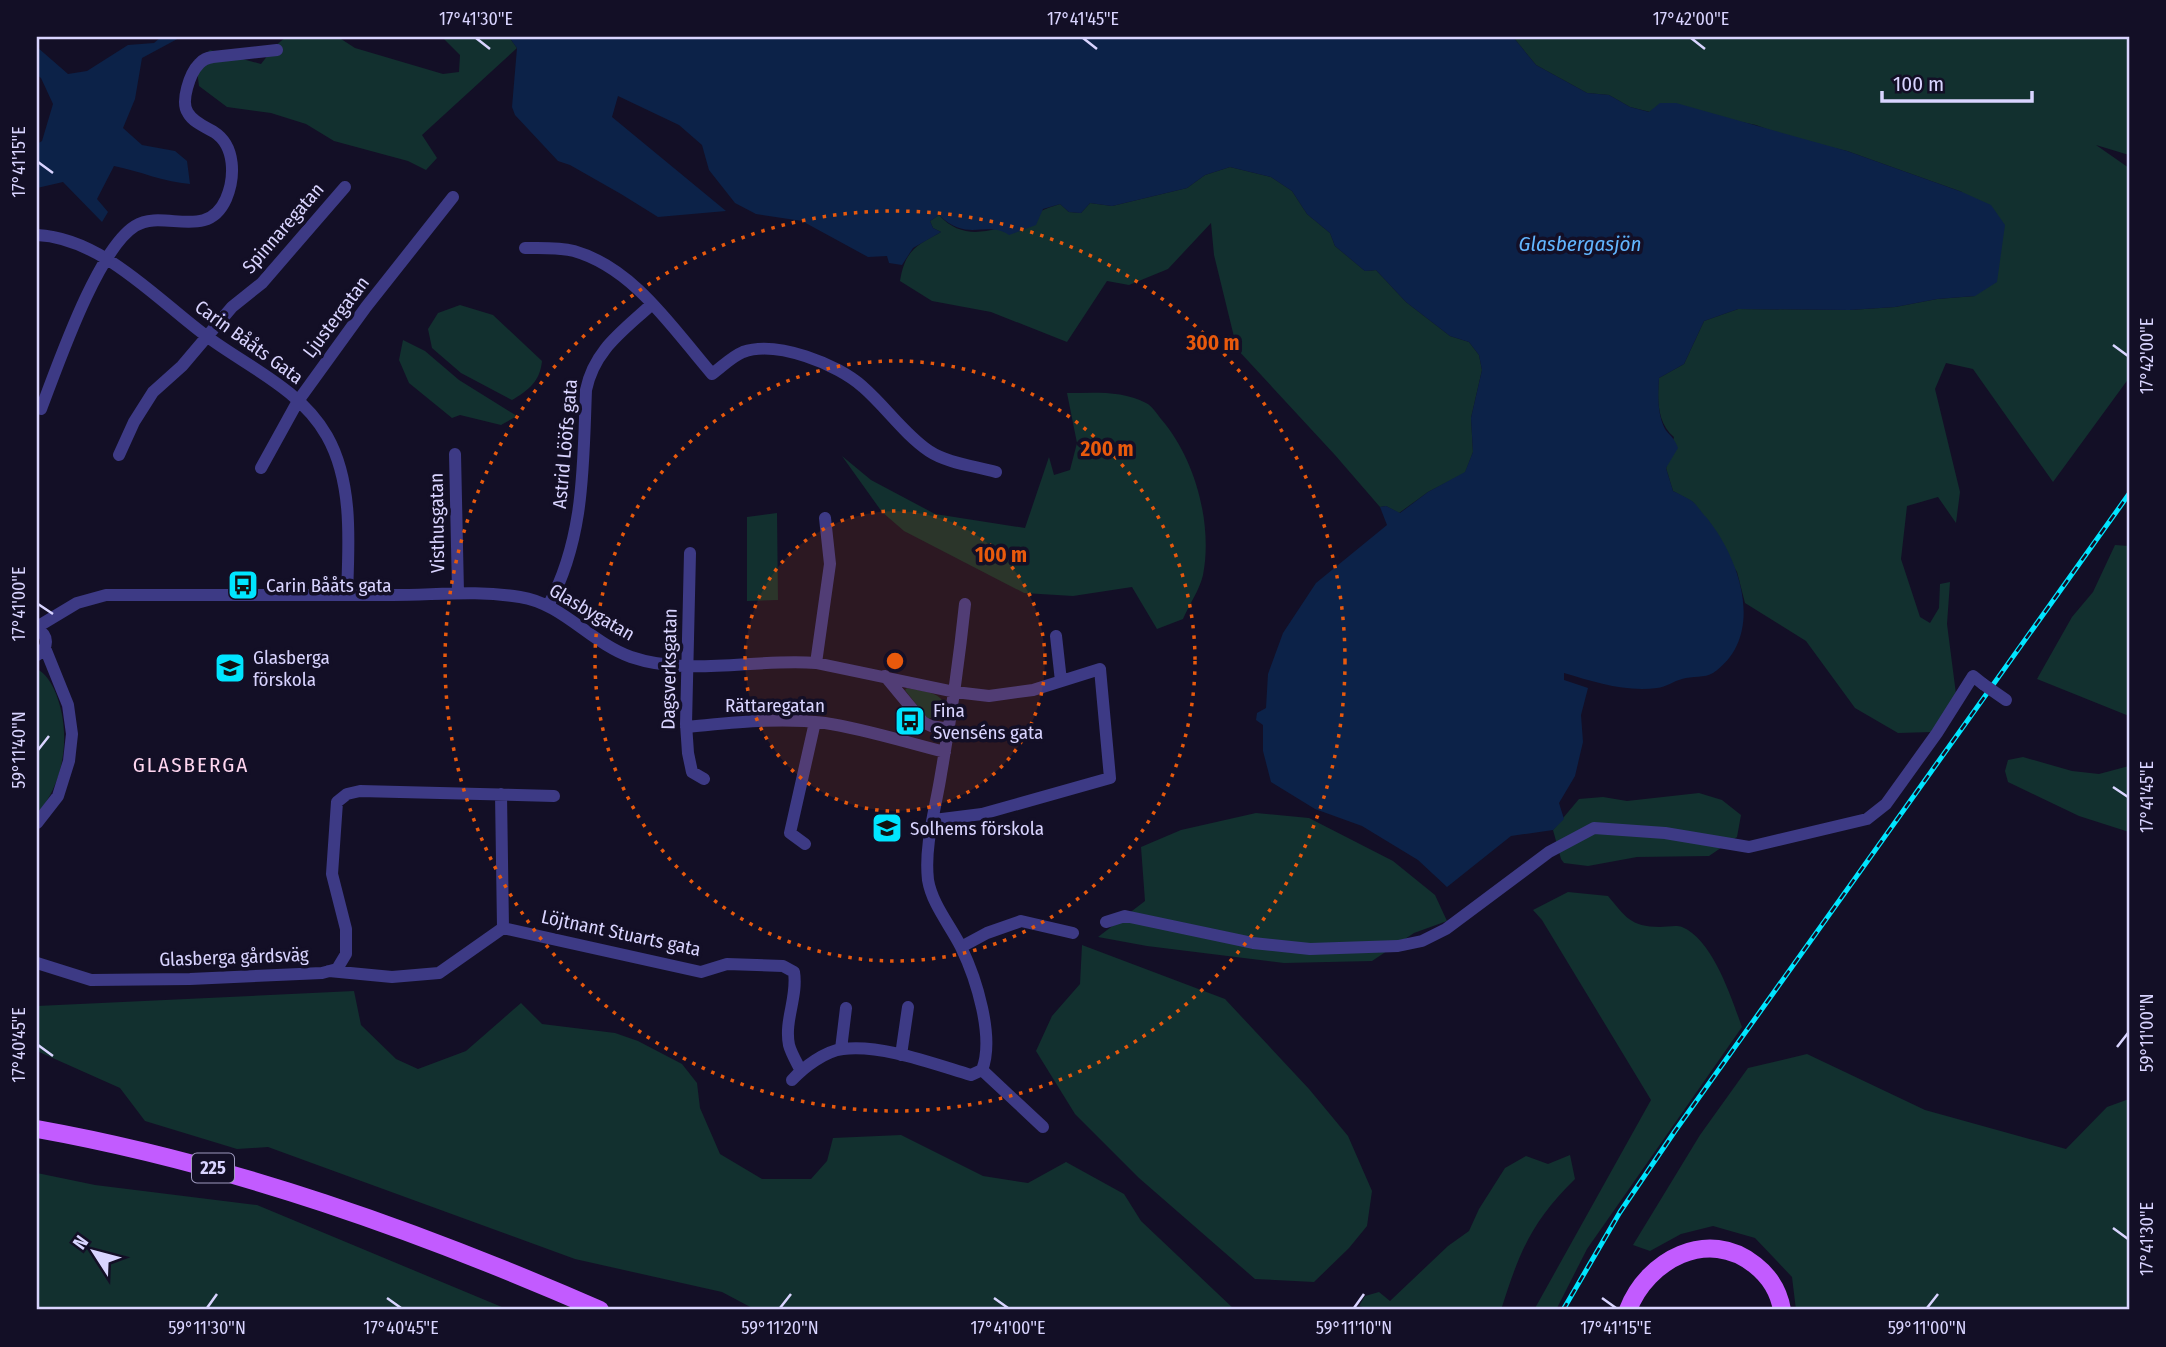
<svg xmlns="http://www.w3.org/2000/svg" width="2166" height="1347" viewBox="0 0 2166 1347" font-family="'Fira Sans Condensed',sans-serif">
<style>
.green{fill:#12302f}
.water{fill:#0c2248}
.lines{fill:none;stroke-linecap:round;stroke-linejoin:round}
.minor{stroke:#3d3a85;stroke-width:12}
.primary{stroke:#c25bff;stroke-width:18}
.rail-casing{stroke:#00e5ff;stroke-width:5}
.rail{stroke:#130f26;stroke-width:2.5;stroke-dasharray:8;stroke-linecap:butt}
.minor-bridge{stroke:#3d3a85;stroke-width:12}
.ticks{fill:none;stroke:#d9d4ff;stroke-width:2.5}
.ring{fill:none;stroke:#e8590c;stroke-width:3.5;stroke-dasharray:3.5 7}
.labels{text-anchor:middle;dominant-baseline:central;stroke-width:7;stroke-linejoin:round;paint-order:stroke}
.shield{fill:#130f26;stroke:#9e99be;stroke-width:2}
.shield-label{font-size:18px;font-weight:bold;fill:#d9d4ff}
.street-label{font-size:19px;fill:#d9d4ff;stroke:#130f26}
.poi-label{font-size:19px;fill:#d9d4ff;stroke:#130f26;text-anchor:start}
.water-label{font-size:21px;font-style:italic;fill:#62b6ff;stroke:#130f26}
.neighbourhood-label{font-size:21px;letter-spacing:2px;fill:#ffd6f0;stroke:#130f26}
.centre{fill:#e8590c;stroke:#130f26;stroke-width:3.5}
.ring-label{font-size:21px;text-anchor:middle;font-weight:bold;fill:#e8590c;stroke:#130f26;stroke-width:7;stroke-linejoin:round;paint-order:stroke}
.neatline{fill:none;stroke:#d9d4ff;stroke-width:2.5}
.ticks-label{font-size:18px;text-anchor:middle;fill:#d9d4ff}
</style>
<rect width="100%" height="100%" fill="#130f26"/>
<!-- green -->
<path class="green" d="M286,37H338L355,48L443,74L459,72L460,55L442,37H509L517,48L422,135L437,158L426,170L408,161L334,141L306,124L271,113L227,107L199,86L196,63L210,50L261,64L275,46Z
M1513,37H2129V155L2096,145L2129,168V378L2053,482L1973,369L1946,363L1935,389L1960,492L1956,523L1938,497L1907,506L1901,559L1920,617L1930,623L1939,608L1940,584L1950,582L1947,624L1956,694L1932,732L1898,733L1855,708L1806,641L1745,603L1737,572L1693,502L1673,491L1666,468L1674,437C1657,423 1657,399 1659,378L1684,364L1704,321L1738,309L1849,310L1895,307L1937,299L1975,296L1962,192L1847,151L1788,137L1756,125L1727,119L1650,112L1630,107L1609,95L1587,93L1536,65Z
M1230,167L1271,177L1292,191L1307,214L1330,233L1335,246L1365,271L1376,270L1406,302L1450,336L1469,342L1479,355L1482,370L1471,418L1473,452L1465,473L1428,492L1399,513L1386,506L1380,507L1335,455L1237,349L1214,255L1211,223L1168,269L1129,285L1107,281L1067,342L991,312L932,301L900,281C905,251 915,246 941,232L933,228L930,221L939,215C974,254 1021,215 1060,204L1069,212L1081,213L1090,203L1112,206L1187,188L1205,175Z
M460,305L493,315L542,361C540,381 529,390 512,400L461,373L432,348L428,329L438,313Z
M403,340L425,351L459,380L517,416L501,425L460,415L452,418L409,383L399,360Z
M1067,393C1093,393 1122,390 1146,403C1152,406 1157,414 1161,419C1195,458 1213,524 1203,575C1200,589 1189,605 1183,619L1157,629L1132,587L1073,596L1024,593L904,531L882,512L842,456L871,480L935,514L1025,528L1049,457L1054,475L1070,470L1077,443Z
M777,513L778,600L747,601V517Z
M2115,545L2129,546V716L2037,679L2072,617L2093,592Z
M37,669C45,673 50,681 54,689C72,729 66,781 37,814Z
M907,688C924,692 947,691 945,713L940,718H927L905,690Z
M2023,757L2072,771L2099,774L2129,766V832L2079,816L2008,782L2005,771L2008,760Z
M1699,793L1722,800L1741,815L1737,837L1709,856L1637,857L1588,866L1564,863L1561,859L1553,830L1579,799L1603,797L1627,801Z
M1256,813L1309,818L1393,861L1435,895L1447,921L1414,933L1372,961L1284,963L1147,946L1098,937L1145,901L1141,847L1181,830Z
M1568,892L1608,896C1625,916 1630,927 1660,927C1667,927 1676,925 1682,927C1713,940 1731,997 1742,1027L1587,1249L1556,1310H1534L1651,1100L1542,920L1533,910Z
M1082,945L1225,999L1309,1089L1348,1136L1372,1191L1367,1226L1349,1248L1314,1282L1255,1279L1139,1178L1075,1114L1036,1051L1052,1016L1080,984Z
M354,991L361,1025L396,1059L418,1069L466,1051L521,1003L542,1024L615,1033L638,1041L682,1064L697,1083L700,1108L720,1154L762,1179H811L827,1161L833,1138L901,1135L983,1176L1028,1183L1066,1162L1124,1194L1141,1221L1235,1310H756L722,1292L575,1259L268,1147L237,1149L145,1121L120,1088L37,1051V1006Z
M1807,1054L1925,1110L2066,1149L2107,1107L2129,1099V1310H1796L1792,1277L1755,1238L1713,1226L1681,1234L1650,1251L1633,1245L1700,1135L1748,1068Z
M1570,1155L1575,1179C1531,1222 1519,1253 1501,1310H1366V1308L1359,1306L1365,1296L1379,1292L1390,1301L1448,1246L1469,1231L1479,1209L1505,1168L1526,1156L1548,1164Z
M37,1173L95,1185L257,1205L509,1310H37Z"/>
<!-- water -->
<path class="water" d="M161,37H181L142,58L135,99L123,128L142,145L175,151L187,161L190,184C163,182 140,171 114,166L97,199L108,212L102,222L63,182L37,188V144L42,141L53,104L41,78L37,75V47L68,74L87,71L128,45L154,43Z
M509,37H1513L1536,65L1587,93L1609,95L1630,107L1649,112L1660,103H1676L1847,151L1962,192L1991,205L2005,225L1997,282L1975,296L1937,299L1895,307L1849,310L1738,309L1704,321L1684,364L1659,378C1658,395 1657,413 1665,429C1670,436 1674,437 1678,448L1666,468L1673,491C1679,494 1686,497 1692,501C1697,505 1701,512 1706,517C1740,558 1767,636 1713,673C1705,678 1692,676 1682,679C1674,681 1666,687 1657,688C1625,692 1594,682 1564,673V680L1588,688L1581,715L1583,742L1575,776L1559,803L1564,819L1553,830L1511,836L1447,887L1418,860L1362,826L1315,809L1271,782L1263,751V725L1256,720L1257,713L1266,708L1268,674L1283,633L1316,583L1387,525L1380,507L1386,506L1400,513L1428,492L1465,472L1473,452L1471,418L1482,370L1479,355L1469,342L1450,336L1406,302L1376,270L1365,271L1335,246L1330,233L1307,214L1292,191L1271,177L1230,167L1205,175L1187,188L1112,206L1090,203L1081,213L1069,212L1060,204L1043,209L1036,225L1009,235C986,220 967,243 939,215L930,221L933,228L941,232L913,248L902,265L889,263L887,256L868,257L802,221L756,214L735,203L709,170L702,145L679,125L618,96L612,117L726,211L658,217L621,194L570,165L558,161L515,115L512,107L517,48Z"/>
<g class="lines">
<!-- minor -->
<path class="minor" d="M37,235C103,238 158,301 209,338C250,368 301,390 327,436C353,482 349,542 347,593
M525,248C541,248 558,247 574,251C634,268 673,329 712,374C722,367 731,357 743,352C776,340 838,364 863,387C886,407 904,434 929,451C947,463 975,466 996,472
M41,409C58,365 97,250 135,226C163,208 207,242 226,199C235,178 236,146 214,132C205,127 193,122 188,113C180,102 190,73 199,64C203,59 207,58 213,57L277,50
M455,454L458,592
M119,455L134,422L153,392L182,366L232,307L262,283L345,187
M261,468L298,401L366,307L453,197
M690,553L686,724L688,753L692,772L704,779
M965,604C959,661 951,717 941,774C936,807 924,845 928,880C932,904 950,925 961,947C976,978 995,1037 982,1070
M548,606C585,538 583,465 586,390C594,350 623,331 652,304
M37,627L77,603L106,595C202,595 297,595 393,595C436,595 477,590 520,597C562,603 591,643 631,657C690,677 755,658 816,663L955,692L989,696L1033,690L1100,669L1110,778L982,814L934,820
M37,629C49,635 49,648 37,655
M1056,636L1061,681
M816,663L830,564L825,518
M885,676L923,722L931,726L949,729
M686,727C732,723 779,717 825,723C865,729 905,742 945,752
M501,794L503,928
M37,823L58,796L69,761L72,734L68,705L45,648
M805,844L790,833L815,722
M1106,922L1125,916L1253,943L1310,949L1398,946L1422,941L1446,929L1549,852L1594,828L1665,833L1749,847L1867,819L1886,804L1937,733L1973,676L1983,684
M961,947L987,933L1021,921L1073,933
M37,963L91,980L190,979L322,973L337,969L346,954V929L332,874L337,802L347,794L360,791L554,796
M329,971L392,977L439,973L503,928L701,972L727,964L783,966L794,972C798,997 784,1020 789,1045C791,1053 797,1063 801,1071
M841,1049L846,1008
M901,1055L908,1007
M982,1070L1043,1127
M792,1080C804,1067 825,1051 843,1049C881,1044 934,1064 971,1075L982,1070"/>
<!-- primary -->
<path class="primary" d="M37,1129C232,1164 419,1231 600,1310
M1628,1310C1647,1260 1708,1227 1755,1265C1769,1276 1779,1292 1782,1310"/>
<!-- rail casing -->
<g class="rail-casing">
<path id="rail" d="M1563,1310L1620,1212L1675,1131L2129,494"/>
</g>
<!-- rail -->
<use href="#rail" class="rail"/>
<!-- minor-bridge -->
<path class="minor-bridge" d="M1983,684L2006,700"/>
</g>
<!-- ticks -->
<path class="ticks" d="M476,38L490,49M1083,38L1097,49M1691,38L1705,49M38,162L53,173M2113,345L2128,356M38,604L53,614M38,750L49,736M2113,787L2128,797M38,1045L53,1056M2117,1047L2128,1033M2113,1228L2128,1239M387,1298L401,1308M994,1298L1008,1308M1602,1298L1616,1308M207,1308L217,1294M780,1308L791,1294M1354,1308L1364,1294M1927,1308L1938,1294"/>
<!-- distance rings -->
<circle cx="895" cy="661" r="150" fill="#e8590c" fill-opacity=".12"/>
<g class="ring">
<circle cx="895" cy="661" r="150"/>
<circle cx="895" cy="661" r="300"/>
<circle cx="895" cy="661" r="450"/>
</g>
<!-- icons -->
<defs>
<g id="bus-square" transform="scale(1.575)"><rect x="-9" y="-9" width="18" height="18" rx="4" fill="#00e5ff" stroke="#130f26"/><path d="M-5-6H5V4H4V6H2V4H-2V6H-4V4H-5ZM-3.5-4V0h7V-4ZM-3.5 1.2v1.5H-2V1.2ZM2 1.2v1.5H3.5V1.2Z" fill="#111"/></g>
<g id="school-square" transform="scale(1.575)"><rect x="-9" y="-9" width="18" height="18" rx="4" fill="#00e5ff" stroke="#130f26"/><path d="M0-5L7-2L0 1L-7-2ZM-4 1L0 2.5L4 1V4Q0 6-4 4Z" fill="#111"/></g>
</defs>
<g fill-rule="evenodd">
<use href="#bus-square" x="243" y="585"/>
<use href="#school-square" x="230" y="668"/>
<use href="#bus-square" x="910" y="721"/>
<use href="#school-square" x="887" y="828"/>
</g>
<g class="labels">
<!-- shield labels -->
<rect class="shield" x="192" y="1153.5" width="42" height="29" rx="5"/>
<g class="shield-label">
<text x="213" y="1168">225</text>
</g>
<!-- street labels -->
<g class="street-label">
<text transform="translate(283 228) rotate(-49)">Spinnaregatan</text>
<text transform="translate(336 317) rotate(-53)">Ljustergatan</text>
<text transform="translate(249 342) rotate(36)">Carin Bååts Gata</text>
<text transform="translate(565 444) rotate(-85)">Astrid Lööfs gata</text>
<text transform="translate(437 523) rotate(-91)">Visthusgatan</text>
<text transform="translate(592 612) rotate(30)">Glasbygatan</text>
<text transform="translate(669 669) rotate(-89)">Dagsverksgatan</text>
<text x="775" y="705">Rättaregatan</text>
<text transform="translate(621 933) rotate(12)">Löjtnant Stuarts gata</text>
<text transform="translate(234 957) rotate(-2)">Glasberga gårdsväg</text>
</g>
<!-- poi labels -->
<g class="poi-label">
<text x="266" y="585">Carin Bååts gata</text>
<text x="253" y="657">Glasberga<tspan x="253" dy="22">förskola</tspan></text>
<text x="933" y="710">Fina<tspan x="933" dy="22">Svenséns gata</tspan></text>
<text x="910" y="828">Solhems förskola</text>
</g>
<!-- water labels -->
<g class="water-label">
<text x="1580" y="244">Glasbergasjön</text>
</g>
<!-- neighbourhood labels -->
<g class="neighbourhood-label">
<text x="191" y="765">GLASBERGA</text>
</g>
</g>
<circle cx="895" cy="661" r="10" class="centre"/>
<g class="ring-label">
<text x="1213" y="350">300 m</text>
<text x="1107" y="456">200 m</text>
<text x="1001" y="562">100 m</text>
</g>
<!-- border -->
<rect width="2166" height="1347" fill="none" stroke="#130f26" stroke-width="77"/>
<!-- north arrow -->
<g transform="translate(94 1252) rotate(306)" stroke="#130f26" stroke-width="5" paint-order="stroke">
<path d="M0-5L12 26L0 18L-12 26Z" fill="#d9d4ff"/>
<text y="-10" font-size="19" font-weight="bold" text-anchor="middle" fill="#d9d4ff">N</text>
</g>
<!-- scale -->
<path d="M1882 91v10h150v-10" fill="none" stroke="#d9d4ff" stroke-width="3.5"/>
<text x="1893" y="91" font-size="21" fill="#d9d4ff" stroke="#130f26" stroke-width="5" paint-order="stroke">100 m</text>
<rect x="38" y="38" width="2090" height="1270" class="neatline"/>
<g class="ticks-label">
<text x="476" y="25">17°41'30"E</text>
<text x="1083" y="25">17°41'45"E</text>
<text x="1691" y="25">17°42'00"E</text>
<text transform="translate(19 162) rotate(-90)" y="6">17°41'15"E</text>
<text transform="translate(2147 356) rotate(-90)" y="6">17°42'00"E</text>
<text transform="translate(19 604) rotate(-90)" y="6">17°41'00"E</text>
<text transform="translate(19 750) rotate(-90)" y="6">59°11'40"N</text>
<text transform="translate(2147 797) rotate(-90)" y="6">17°41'45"E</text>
<text transform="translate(2147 1033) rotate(-90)" y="6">59°11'00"N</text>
<text transform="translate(19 1045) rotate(-90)" y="6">17°40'45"E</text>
<text transform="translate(2147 1239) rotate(-90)" y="6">17°41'30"E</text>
<text x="207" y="1334">59°11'30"N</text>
<text x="401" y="1334">17°40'45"E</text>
<text x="780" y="1334">59°11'20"N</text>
<text x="1008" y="1334">17°41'00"E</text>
<text x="1354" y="1334">59°11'10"N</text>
<text x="1616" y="1334">17°41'15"E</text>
<text x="1927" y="1334">59°11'00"N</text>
</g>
</svg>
